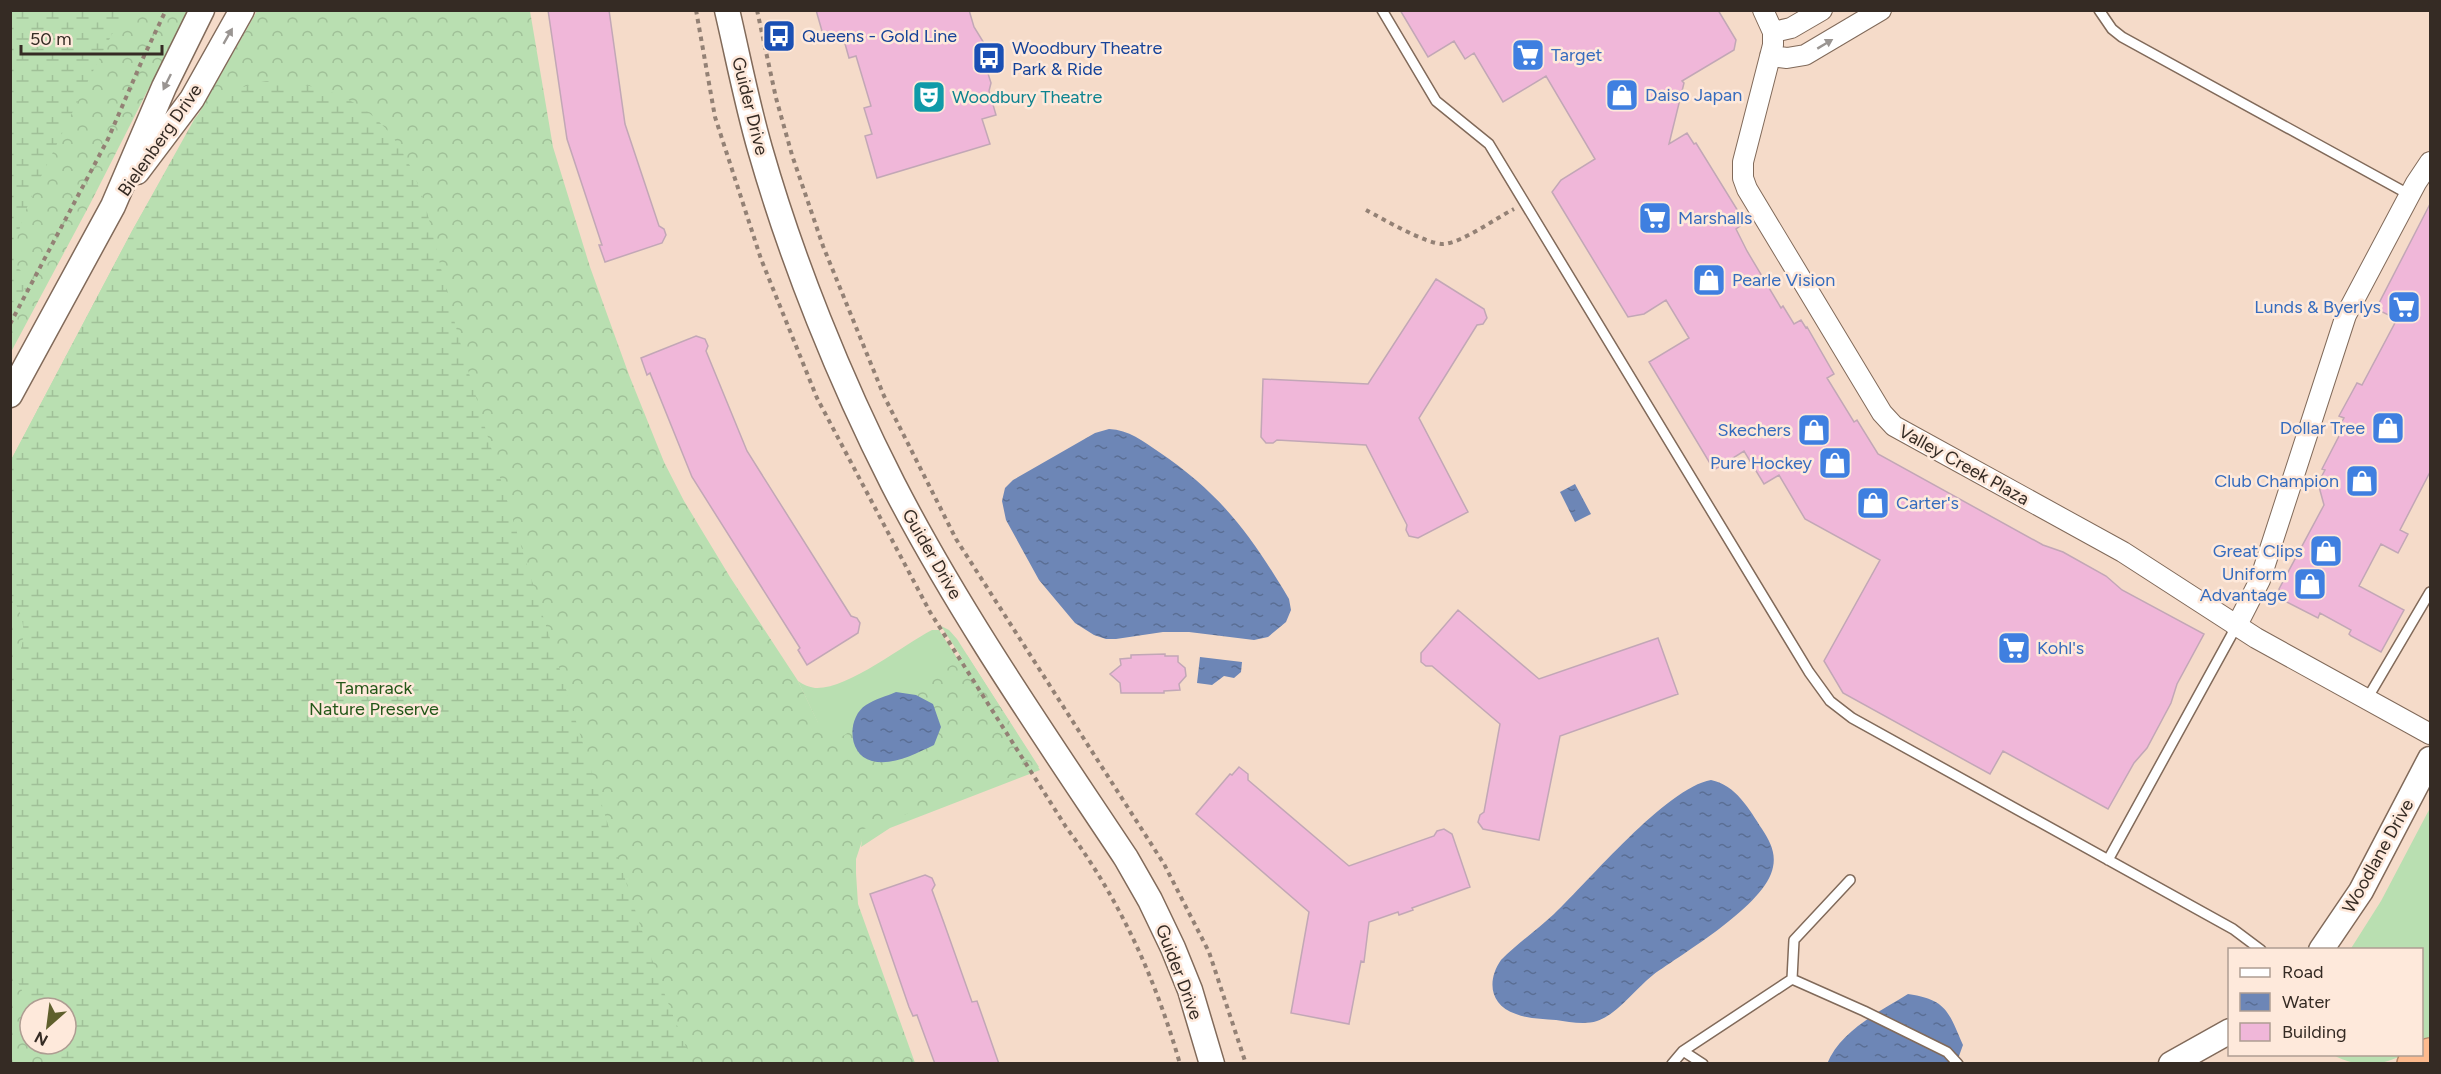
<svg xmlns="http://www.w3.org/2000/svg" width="2441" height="1074" viewBox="0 0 2441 1074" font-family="Figtree,sans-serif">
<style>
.grass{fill:#b9dfb1}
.forest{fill:url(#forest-crowns);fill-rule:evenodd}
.wetland{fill:url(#wetland-marsh)}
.water{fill:url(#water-ripples)}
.building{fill:#f0b7d9;stroke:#c2a7b6;stroke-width:1.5}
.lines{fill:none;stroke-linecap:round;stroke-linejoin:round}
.service-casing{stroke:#816a5a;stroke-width:12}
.minor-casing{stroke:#816a5a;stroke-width:22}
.tertiary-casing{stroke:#816a5a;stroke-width:27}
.motorway-casing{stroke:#b78869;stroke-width:36}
.path{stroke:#938175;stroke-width:4;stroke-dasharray:4.5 4.5;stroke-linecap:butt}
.service{stroke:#fff;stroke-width:9}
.minor{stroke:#fff;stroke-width:20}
.tertiary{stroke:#fff;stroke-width:24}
.motorway{stroke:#fdba8e;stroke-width:33}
.oneway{fill:#9a9592}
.labels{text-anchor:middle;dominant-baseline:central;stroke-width:5;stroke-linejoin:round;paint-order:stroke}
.transit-label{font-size:18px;fill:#164399;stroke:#fee9db;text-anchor:start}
.shop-label{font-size:18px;fill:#366cbe;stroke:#fee9db;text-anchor:end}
.culture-label{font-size:18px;fill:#0d838f;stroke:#fee9db;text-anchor:start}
.street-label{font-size:18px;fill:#352b24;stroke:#fee9db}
.park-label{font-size:18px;fill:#235718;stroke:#fee9db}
</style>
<defs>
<pattern id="forest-crowns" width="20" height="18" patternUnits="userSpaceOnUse" patternTransform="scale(1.5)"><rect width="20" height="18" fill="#b9dfb1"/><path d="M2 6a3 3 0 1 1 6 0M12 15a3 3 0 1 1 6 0" fill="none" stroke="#a0c098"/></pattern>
<pattern id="wetland-marsh" width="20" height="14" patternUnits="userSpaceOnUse" patternTransform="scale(1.5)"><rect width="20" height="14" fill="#b9dfb1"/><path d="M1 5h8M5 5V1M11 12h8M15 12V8" fill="none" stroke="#a0c098"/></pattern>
<pattern id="water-ripples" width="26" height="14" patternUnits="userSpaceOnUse" patternTransform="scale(1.5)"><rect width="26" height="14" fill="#6d86b6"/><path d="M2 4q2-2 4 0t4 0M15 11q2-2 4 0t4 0" fill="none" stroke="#5a6e94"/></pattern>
</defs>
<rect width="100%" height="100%" fill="#f5dbc9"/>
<!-- grass -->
<path class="grass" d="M941,626L949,630L957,639L1040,770L890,828L861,847L862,841L817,721L798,681C804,685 809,687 815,688C847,690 903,645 932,630H939L959,661L962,658Z
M2430,808V1041L2422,1046V950H2350L2381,901Z
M2333,1055H2403C2377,1067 2359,1068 2333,1055Z"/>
<!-- forest -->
<path class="forest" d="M10,11H188L90,204L11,352Z
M257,11H530L553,147L590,267L629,375L664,462L684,501L730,577L798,681L829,745L967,655L1039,767L861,830L862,841L856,859V873L858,904L915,1063L11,1064V460L132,231ZM30,1008H66V1044H30Z"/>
<!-- wetland -->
<path class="wetland" d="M11,10L124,11C100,57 76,104 53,152C38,184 12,229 15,265L23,273L33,272L11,315Z
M266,81C317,82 367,98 397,143C424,183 433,236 444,281C454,321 465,361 477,400C511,517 549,634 585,750C618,856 648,962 693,1063H57L47,1044H66V1008H30L11,967L10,681C21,654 33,623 11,599V460L132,231L195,118C215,96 237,87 266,81Z"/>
<!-- water -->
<path class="water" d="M1109,429C1129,430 1143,441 1159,452C1221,494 1251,535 1289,599L1291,610L1286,622L1268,637L1254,640L1189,632H1163L1116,639H1106L1094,635L1075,623L1039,580L1006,520L1002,501L1005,488L1013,480L1095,433Z
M1575,484L1591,514L1575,522L1560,492Z
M1200,657L1242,662L1241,672L1234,678L1224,676L1212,685L1197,683Z
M896,692L916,695L933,704L941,727L934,745C915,754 893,766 872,761C847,755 847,717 866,705C875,699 887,696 896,692Z
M1711,780C1736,785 1749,809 1762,829C1770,841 1776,853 1773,867C1766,905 1683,953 1653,975C1635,989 1618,1014 1597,1021C1585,1025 1569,1022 1556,1020C1543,1019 1528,1019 1516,1014C1489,1005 1487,980 1501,960C1518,943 1537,930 1554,914C1589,881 1666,788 1711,780Z
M1908,994C1947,1000 1948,1011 1963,1045L1959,1056L1952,1063L1827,1064C1840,1031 1879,1012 1908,994Z"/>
<!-- building -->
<path class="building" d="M548,10H609L625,124L659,226L664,229L666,235L662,243L605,262L599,245H602L567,139Z
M816,10H969L974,27L987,48L985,64L991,83L989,91L996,115L982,119L990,144L877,178L865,136L872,134L864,108L871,106L856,56L849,58L842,33L824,38Z
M1400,10H1718L1736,40L1734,50L1682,81L1684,83L1669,144L1687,133L1694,144L1696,143L1738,211L1735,213L1743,224L1736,229L1747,251L1781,308L1783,306L1794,324L1801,320L1806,328L1807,327L1834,374L1827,378L1854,422L1857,420L1878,454L2043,545L2063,552L2106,576L2122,590L2204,634L2177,684L2171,703L2147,748L2134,763L2108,809L2003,751L1990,774L1843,693L1824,661L1880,560L1805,519L1779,475L1764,484L1744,451L1714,470L1649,362L1689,338L1666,300L1644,314L1628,317L1552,192L1561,180L1595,159L1546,76L1503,102L1474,53L1465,59L1454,41L1428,57Z
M2430,204V472L2400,530L2408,534L2398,553L2381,544L2359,586L2404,610L2381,652L2351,636L2349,634L2351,630L2320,613L2318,618L2283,600L2279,589L2324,505L2318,483L2325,470L2322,469L2340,434L2336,432L2344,418L2339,416L2357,383L2362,385L2397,319L2376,309Z
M1436,279L1484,309L1487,318L1483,324L1477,325L1419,418L1468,512L1418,538L1409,536L1406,530L1407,525L1366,445L1277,440L1273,443H1266L1261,437L1263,379L1368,384Z
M696,336L705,339L708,346L706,351L747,451L851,616L857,618L860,623L858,633L807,665L798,650L800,648L692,477L650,373L647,375L641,358Z
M1458,610L1539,679L1658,638L1678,694L1560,736L1539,840L1483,829L1478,822L1480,815L1484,812L1500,724L1432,666H1426L1421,662V653Z
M1165,654V656H1178V662L1185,668L1186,676L1179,684L1180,690L1164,691V693H1121L1120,683L1110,674L1121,665L1120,659L1131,658V655Z
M1239,767L1248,774V780L1349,866L1434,836L1437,831L1444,829L1452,834L1470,887L1412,908L1413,910L1399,915L1398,912L1369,922L1364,962L1361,961L1349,1024L1291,1013L1309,912L1196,814L1230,774L1232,775Z
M925,875L932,878L935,885L932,890L944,923L972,1002L977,1001L999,1064H935L917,1015L913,1016L909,1007L870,894Z"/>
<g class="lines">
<!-- service casing -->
<g class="service-casing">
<path id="service" d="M1382,10L1436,101L1489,144L1809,672L1830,701L1852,718L2233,929L2261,950
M2099,10L2112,29L2122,37L2410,195
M2367,699L2430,592
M2108,860L2236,627
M1792,979L1794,940L1850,880
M1683,1051L1703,1064
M1672,1064L1683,1051L1792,979L1864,1011L1947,1052L1958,1064"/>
</g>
<!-- minor casing -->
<g class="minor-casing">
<path id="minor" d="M1763,10L1773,32V45L1743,162V178L1747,189L1882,413L1894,426L2123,552L2256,638L2430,734
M1773,32L1791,28L1822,10
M1770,56L1787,58L1805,55L1881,10
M2236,627L2260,580L2346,315L2416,183L2430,162"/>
</g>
<!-- tertiary casing -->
<g class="tertiary-casing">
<path id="tertiary" d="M727,10C738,57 747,104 760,149C792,261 840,380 893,484C960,614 1045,736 1126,858L1150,900L1173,948L1190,990L1212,1064
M137,172L192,99L242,10
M10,395L113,206L164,87L202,10
M2321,950L2361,891L2430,759
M2171,1064L2230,1031"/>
</g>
<!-- motorway casing -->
<g class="motorway-casing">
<path id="motorway" d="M2414,1064L2430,1055"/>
</g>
<!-- path -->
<path class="path" d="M696,10L715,117L761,259L817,398L930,612L1066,827C1120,900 1155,977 1180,1064
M757,10L776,98L792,155L823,246L884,396L956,539L1164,864L1209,952L1246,1064
M1366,210C1383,219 1426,244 1443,244C1462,243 1496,218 1514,209
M10,324L108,139L144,56L166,10"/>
<!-- service -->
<use href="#service" class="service"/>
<!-- minor -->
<use href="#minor" class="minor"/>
<!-- tertiary -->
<use href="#tertiary" class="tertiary"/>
<!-- motorway -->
<use href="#motorway" class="motorway"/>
</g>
<!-- one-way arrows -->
<defs><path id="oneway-solid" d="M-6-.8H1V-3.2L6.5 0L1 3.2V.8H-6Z" transform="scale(1.5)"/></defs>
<g class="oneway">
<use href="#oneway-solid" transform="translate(228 36) rotate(-60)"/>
<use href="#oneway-solid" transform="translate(1825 44) rotate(-31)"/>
<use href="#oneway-solid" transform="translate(167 82) rotate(116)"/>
</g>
<!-- icons -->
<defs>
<g id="bus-square" transform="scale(1.725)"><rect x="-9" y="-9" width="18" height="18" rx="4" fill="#1a4fb4" stroke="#fee9db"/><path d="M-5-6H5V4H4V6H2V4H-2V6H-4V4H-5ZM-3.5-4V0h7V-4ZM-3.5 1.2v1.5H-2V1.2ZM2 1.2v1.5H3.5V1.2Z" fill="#fff"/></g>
<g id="supermarket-square" transform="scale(1.725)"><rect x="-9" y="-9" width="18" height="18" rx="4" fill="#3f7fe0" stroke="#fee9db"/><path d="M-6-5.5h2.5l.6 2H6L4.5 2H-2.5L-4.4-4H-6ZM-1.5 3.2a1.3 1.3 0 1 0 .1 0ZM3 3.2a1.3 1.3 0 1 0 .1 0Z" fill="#fff"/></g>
<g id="shop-square" transform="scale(1.725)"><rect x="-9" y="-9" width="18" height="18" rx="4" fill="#3f7fe0" stroke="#fee9db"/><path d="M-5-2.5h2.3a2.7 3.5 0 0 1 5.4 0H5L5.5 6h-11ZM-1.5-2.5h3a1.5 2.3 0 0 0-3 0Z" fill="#fff"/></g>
<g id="theatre-square" transform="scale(1.725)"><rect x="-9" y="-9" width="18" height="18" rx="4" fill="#0f9aa8" stroke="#fee9db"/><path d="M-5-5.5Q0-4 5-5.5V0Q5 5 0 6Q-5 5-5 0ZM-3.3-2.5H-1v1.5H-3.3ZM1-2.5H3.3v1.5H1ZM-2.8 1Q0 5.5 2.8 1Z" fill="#fff"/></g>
</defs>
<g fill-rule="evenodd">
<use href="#bus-square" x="779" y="36"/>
<use href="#supermarket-square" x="1528" y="55"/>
<use href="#bus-square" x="989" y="58"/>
<use href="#shop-square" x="1622" y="95"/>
<use href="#theatre-square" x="929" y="97"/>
<use href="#supermarket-square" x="1655" y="218"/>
<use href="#shop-square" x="1709" y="280"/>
<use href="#supermarket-square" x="2404" y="307"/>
<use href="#shop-square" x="2388" y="428"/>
<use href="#shop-square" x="1814" y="430"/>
<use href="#shop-square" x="1835" y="463"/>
<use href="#shop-square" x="2362" y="481"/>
<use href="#shop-square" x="1873" y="503"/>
<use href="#shop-square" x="2326" y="551"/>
<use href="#shop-square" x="2310" y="584"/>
<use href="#supermarket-square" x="2014" y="648"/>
</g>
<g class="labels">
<!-- transit labels -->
<g class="transit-label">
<text x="802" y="36">Queens - Gold Line</text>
<text x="1012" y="48">Woodbury Theatre<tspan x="1012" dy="21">Park &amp; Ride</tspan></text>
</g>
<!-- shop labels -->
<g class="shop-label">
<text x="1551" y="55" text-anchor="start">Target</text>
<text x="1645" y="95" text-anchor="start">Daiso Japan</text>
<text x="1678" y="218" text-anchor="start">Marshalls</text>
<text x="1732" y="280" text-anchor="start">Pearle Vision</text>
<text x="2381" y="307">Lunds &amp; Byerlys</text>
<text x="2365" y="428">Dollar Tree</text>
<text x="1791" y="430">Skechers</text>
<text x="1812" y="463">Pure Hockey</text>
<text x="2339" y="481">Club Champion</text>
<text x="1896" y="503" text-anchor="start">Carter's</text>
<text x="2303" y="551">Great Clips</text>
<text x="2287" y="574">Uniform<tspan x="2287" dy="21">Advantage</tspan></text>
<text x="2037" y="648" text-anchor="start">Kohl's</text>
</g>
<!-- culture labels -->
<g class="culture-label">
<text x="952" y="97">Woodbury Theatre</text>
</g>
<!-- street labels -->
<g class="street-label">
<text transform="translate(750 106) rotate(76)">Guider Drive</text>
<text transform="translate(160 140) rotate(-55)">Bielenberg Drive</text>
<text transform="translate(1964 465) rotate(29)">Valley Creek Plaza</text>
<text transform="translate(932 554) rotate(60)">Guider Drive</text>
<text transform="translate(2378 856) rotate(-61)">Woodlane Drive</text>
<text transform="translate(1179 972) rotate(69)">Guider Drive</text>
</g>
<!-- park labels -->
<g class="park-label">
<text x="374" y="688">Tamarack<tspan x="374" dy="21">Nature Preserve</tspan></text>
</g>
</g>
<!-- border -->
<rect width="2441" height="1074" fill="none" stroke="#352b24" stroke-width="24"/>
<!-- legend -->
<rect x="2228" y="948" width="195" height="108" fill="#fee9db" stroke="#ae9d92" stroke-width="1.5"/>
<rect x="2240" y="968" width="30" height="9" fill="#ffffff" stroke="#ae9d92" stroke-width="1.5"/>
<text x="2282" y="978" font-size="18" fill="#352b24">Road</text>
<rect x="2240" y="993" width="30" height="18" fill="url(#water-ripples)" stroke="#ae9d92" stroke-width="1.5"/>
<text x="2282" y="1008" font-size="18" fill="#352b24">Water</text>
<rect x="2240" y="1023" width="30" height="18" fill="#f0b7d9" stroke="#ae9d92" stroke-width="1.5"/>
<text x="2282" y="1038" font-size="18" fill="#352b24">Building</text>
<!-- north arrow -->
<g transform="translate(48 1026) rotate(208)"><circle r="28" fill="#fee9db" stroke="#ae9d92" stroke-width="1.5"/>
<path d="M0-4.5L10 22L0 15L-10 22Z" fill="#5f5f2c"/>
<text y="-9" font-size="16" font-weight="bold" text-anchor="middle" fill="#352b24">N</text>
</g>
<!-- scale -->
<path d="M21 45v9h141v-9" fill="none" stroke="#352b24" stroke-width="3"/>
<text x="30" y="45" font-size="18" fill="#352b24" stroke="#fee9db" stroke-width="4.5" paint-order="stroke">50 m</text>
</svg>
